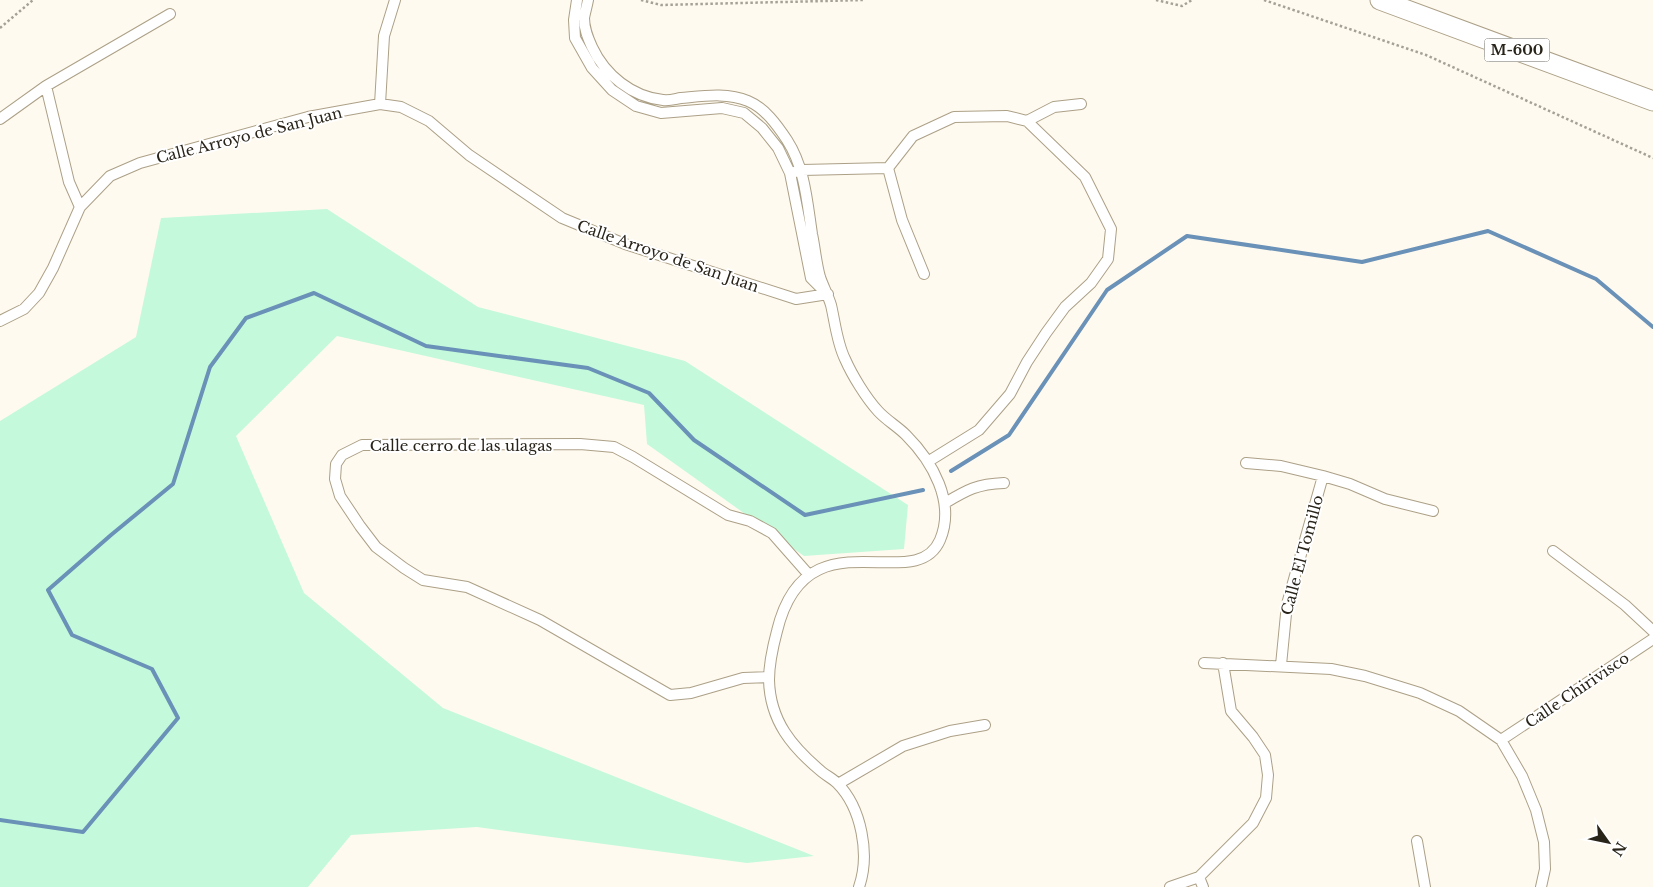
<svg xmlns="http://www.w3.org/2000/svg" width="1653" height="887" viewBox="0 0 1653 887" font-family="'Libre Baskerville',serif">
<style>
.green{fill:#c4fadb}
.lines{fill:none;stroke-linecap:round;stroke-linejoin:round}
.stream{stroke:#6a91b7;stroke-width:4}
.street-casing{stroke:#aca087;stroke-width:12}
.highway-casing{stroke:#aca087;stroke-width:21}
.path{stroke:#a6a197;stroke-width:2.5;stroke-dasharray:2.5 2.5;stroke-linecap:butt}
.street{stroke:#fff;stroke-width:10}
.highway{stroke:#fff;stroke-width:19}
.labels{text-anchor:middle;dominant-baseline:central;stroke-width:4;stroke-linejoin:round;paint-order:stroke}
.shield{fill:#fff;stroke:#69665f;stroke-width:1}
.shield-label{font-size:14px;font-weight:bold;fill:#29241a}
.street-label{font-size:15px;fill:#29241a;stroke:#fff}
</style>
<rect width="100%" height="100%" fill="#fffaef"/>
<!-- green -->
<path class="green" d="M327,209L478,307L685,361L908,505L904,549L804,556L647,444L644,405L337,336L236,436L304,593L443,708L814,856L747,863L477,827L351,835L308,887H0V421L136,337L161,218Z"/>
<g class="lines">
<!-- stream -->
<path class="stream" d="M951,471L1009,435L1107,290L1187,236L1362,262L1488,231L1596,279L1653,327
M0,820L83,832L178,718L152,669L72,635L48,590L111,535L173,484L210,367L246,318L314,293L426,346L588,368L649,393L694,440L805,515L923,490"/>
<!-- street casing -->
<g class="street-casing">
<path id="street" d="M577,0L574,20L575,38L592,68L612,90L636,106L661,113L722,108L744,113L762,128L778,148L790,173L811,278L824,291
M588,0C587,6 585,12 584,18C584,29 588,38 592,47C605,75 632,97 663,100C669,101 675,99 681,98C703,96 727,92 748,101C765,108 777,125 787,140C805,168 807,201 812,234C815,248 816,263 820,277C823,286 828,295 831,305C835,322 837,343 845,359C852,375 866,398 878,411C886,420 897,426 906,435C932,461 956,502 940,540C915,598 806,510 777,631C773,646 769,664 769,680C770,721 792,747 822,772C827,776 833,779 837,783C862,808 870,855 859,887
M46,86L69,182L80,207
M380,104L384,36L395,0
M0,119L46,86L170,14
M1027,121L1054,107L1081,104
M888,168L902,220L924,274
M790,173L802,170L888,168L913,136L954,117L1007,116L1027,121L1085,177L1111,229L1108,259L1091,283L1065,307L1046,333L1027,362L1010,394L979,430L929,461
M0,321L24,309L39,293L53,268L80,207L110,176L140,163L308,117L380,104L401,107L429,121L469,155L562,218L625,244L796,299L828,294
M1246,463L1281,466L1323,476L1350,484L1385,499L1433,511
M945,503C967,490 977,484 1004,483
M1553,551L1625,605L1653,631
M1204,663L1331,669L1365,676L1420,693L1459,711L1501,740L1522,776L1536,810L1544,842L1545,869L1541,887
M1281,665L1287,604L1323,476
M769,677L743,678L691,693L670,695L540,620L467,587L423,580L404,568L376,547L360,526L340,496L335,479L336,464L342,455L362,445L580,444L614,447L633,457L728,515L750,521L772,533L809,575
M1501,740L1653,639
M838,784L903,746L950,731L985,725
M1417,841L1425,887
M1199,877L1203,887
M1170,887L1199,877L1253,823L1266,798L1268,775L1265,755L1253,737L1231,711L1223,663"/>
</g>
<!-- highway casing -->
<g class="highway-casing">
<path id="highway" d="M1380,0L1653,101"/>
</g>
<!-- path -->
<path class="path" d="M641,0L661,5L864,0
M1156,0L1182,6L1192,0
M1264,0L1426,55L1653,158
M0,28L33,0"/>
<!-- street -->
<use href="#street" class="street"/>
<!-- highway -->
<use href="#highway" class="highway"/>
</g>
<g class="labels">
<!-- shield labels -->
<rect class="shield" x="1484.5" y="38.5" width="65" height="23" rx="4"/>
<g class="shield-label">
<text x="1517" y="50">M-600</text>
</g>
<!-- street labels -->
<g class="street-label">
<text transform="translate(249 135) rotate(-14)">Calle Arroyo de San Juan</text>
<text transform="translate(668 256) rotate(19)">Calle Arroyo de San Juan</text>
<text x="461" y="445">Calle cerro de las ulagas</text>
<text transform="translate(1302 555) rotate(-75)">Calle El Tomillo</text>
<text transform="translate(1577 690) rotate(-34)">Calle Chirivisco</text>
</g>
</g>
<!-- north arrow -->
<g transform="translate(1608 842) rotate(123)" stroke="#ffffff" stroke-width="4" paint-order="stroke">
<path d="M0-4L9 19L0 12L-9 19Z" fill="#29241a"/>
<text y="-8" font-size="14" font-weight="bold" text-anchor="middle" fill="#29241a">N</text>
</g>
</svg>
